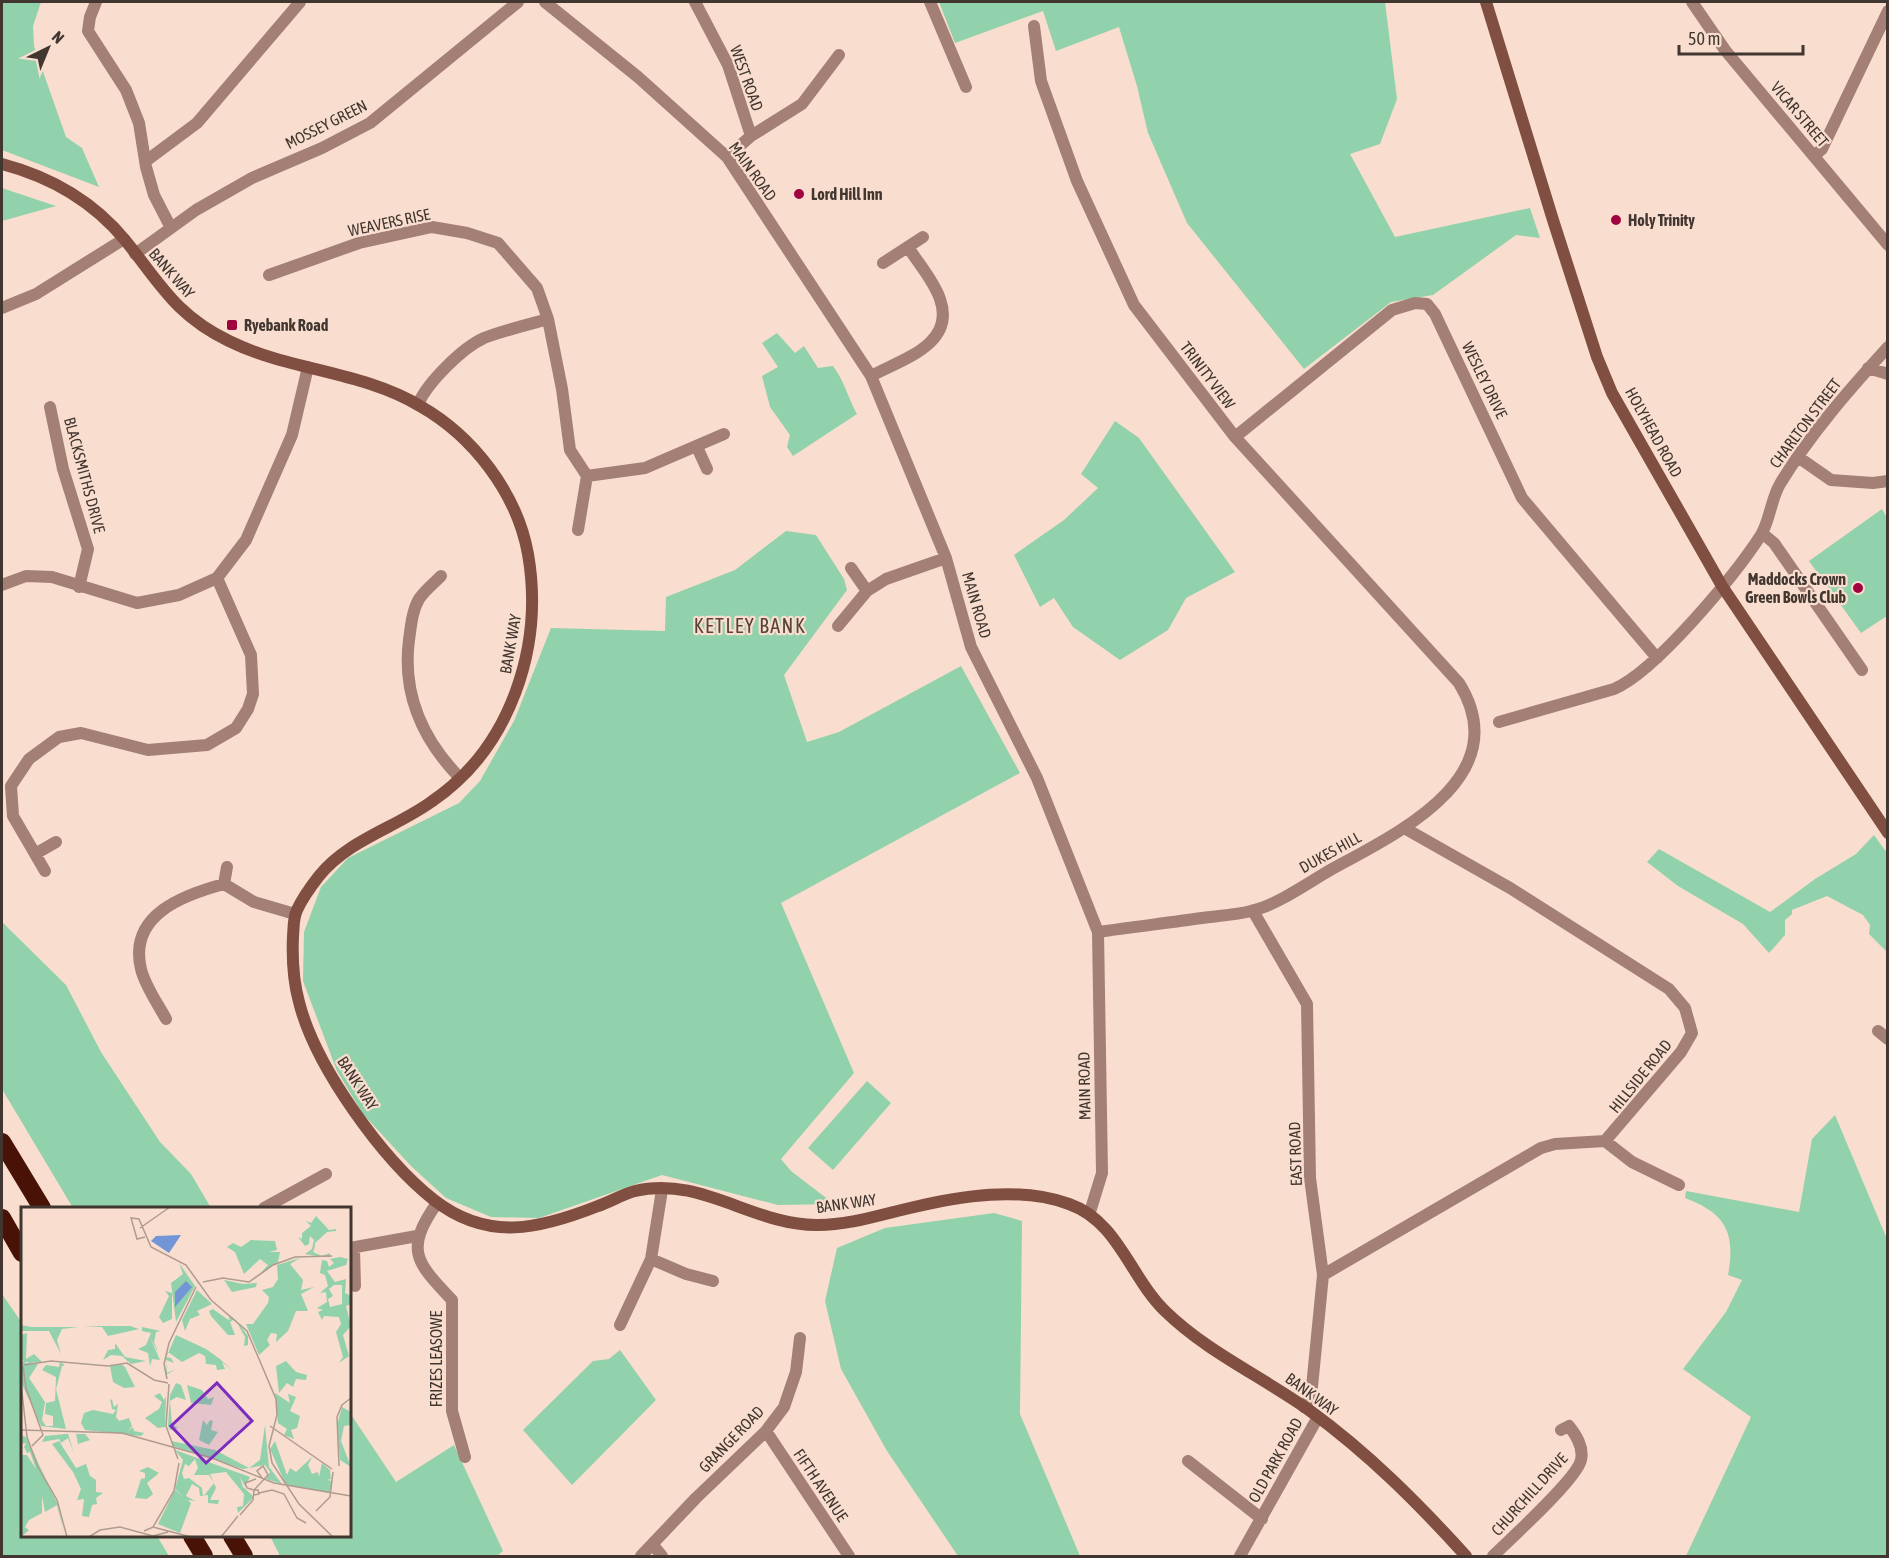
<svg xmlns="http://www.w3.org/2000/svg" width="1889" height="1558" viewBox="0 0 1889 1558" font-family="'Asap Condensed',sans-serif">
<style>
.green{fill:#91d1ab}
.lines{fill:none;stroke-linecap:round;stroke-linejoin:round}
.street{stroke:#a37f76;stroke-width:12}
.secondary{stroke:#804f42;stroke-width:12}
.highway{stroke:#481306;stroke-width:18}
.poi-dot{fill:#a00240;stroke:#f9decf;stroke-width:2}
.labels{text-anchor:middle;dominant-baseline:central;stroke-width:4.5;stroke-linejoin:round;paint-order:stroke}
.street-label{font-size:16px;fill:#413630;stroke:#f9decf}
.poi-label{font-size:16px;font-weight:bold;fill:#413630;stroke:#f9decf;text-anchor:start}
.quarter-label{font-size:20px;letter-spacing:1.5px;fill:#594337;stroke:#f9decf}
.inset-road{fill:none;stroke:#af9b8f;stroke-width:1.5}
.view{fill:#7b2cbf;fill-opacity:0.15;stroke:#7b2cbf;stroke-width:3}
.inset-edge{fill:none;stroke:#413630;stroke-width:3}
</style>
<rect width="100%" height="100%" fill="#f9decf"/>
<!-- green -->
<path class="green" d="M2,2H41L33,26L34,46L66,137L82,148L99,187L2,150Z
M939,2H1385L1397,99L1380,144L1350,154L1395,237L1530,208L1540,238L1516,235L1433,295L1391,302L1304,369L1187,223L1148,133L1137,86L1119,27L1056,51L1043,11L955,43Z
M2,188L56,206L2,221Z
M777,333L795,353L804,346L818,368L833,366C844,380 848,398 857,414L793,456L787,447L790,435L770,407L762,376L778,367L762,343Z
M1115,421L1139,438L1235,572L1186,598L1168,630L1120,660L1073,627L1054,598L1040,607L1014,555L1064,520L1098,488L1081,474Z
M1882,509L1887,518V616L1861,633L1809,561Z
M786,531L816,535L844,579L847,590L784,675L807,742L839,732L961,666L1020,773L781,903L854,1073L781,1159L791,1171L834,1204L778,1205L662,1175L539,1218L491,1217L446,1198L411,1166L363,1114L337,1071L303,981L304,932L321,887L348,858L459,803L480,781L514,721L551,628L665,631L666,597L735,570Z
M1874,835L1887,853V952L1869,934L1870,925L1863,915L1827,896L1792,910V914L1785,920V935L1769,953L1743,924L1678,886L1647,862L1659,849L1770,912L1815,879L1856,854Z
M2,922L66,985L101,1052L160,1142L191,1174L211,1208H73L2,1089Z
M867,1081L891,1103L833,1170L808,1148Z
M1835,1115L1887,1239V1556H1686L1751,1417L1683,1369L1726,1312L1742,1280L1728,1275C1736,1232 1725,1213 1685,1198L1686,1191L1799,1212L1812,1139Z
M994,1213L1022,1221L1020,1414L1080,1556H958L887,1451L841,1369L825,1301L837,1248L885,1228Z
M2,1294L22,1323V1536H157L169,1556H2Z
M620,1350L656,1400L572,1485L523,1430L593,1361L609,1359Z
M350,1413L396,1482L454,1445L503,1551L497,1556H280L270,1536H350Z"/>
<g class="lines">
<!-- street -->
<path class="street" d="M96,2L90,17L88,31L126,90L139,123L146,167L154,195L171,228
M545,2L638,77L727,157L871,376L946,558L971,647L1037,778L1098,932L1102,1173L1090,1212
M695,2L728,65L751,136L802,104L839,55
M930,2L966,87
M1692,2L1725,50L1888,245
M1034,26L1041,81L1077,181L1134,305L1235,437L1459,683C1517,777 1398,833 1332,869C1309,882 1276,906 1251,911C1235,915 1218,916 1202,918C1167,923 1132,927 1098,932
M1814,156L1822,149L1888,11
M727,157L751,136
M146,161L197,123L300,2
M135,254L196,210L252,178L322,148L370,123L518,2
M883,263L923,237
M269,275L359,243L432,227L467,233L498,243L537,288L548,319L562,389L570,450L587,476
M2,308L36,294L124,239
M1868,368L1888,374
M871,376C903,359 956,344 940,299C934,281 918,263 908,247
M418,404C428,382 462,348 484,338C505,330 527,325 548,319
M50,407L63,469L88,549L79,587
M1235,437L1392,310L1415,303L1427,304L1435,314L1522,498L1657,658
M697,447L707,469
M1798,457L1831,480L1873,483L1888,481
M587,476L645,468L724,434
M578,530L587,476
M1762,533L1774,543L1862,670
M851,568L867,591
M441,576C434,583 424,591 419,599C412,611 411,626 409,640C402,694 422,739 460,778
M2,585L26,576L52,577L137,603L179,595L217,578L246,540L292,435L308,367
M838,626L867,591L886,579L946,558
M1499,722L1614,689C1656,671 1735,575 1761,535C1770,520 1771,499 1780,484C1810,434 1849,390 1888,347
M35,854L56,842
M45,871L13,816L11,786L29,759L59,737L81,733L148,750L207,745L236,728L248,709L253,694L251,655L217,578
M224,884L227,867
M1253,911L1307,1004L1310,1178L1323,1275L1311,1397L1304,1407
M166,1019C158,1004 145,986 141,969C128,915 183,895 224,884L254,902L295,914
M1878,1031L1888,1039
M1605,1141L1632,1162L1679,1185
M437,1203C404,1250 416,1262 452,1300V1411L465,1457
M264,1208L326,1174
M350,1248L417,1236
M354,1248L355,1286
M651,1259L686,1274L713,1281
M1323,1275L1541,1148L1555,1144L1605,1141L1681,1052L1692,1033L1685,1008L1669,989L1510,888L1406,829
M620,1325L651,1259L662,1190
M766,1431L849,1556
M1188,1461L1262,1519
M653,1545L662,1556
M641,1556L696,1498L766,1431L784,1407L796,1372L800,1338
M1240,1556L1318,1417
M1493,1556C1510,1539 1577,1479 1581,1460C1584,1447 1576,1435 1569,1426L1561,1430"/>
<!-- secondary -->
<path class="secondary" d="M1486,2L1553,220L1597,357L1612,393L1722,586L1888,833
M2,164C51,177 92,200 125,240C160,283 175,315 229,341C290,371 362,371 420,406C473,436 517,493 528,554C544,646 511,748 431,802C395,828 348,840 319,876C312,885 302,899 297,910C293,919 294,925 293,936C292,958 293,980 299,1002C315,1066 382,1159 434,1200C488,1242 540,1229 598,1206C610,1202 623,1194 635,1191C700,1175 754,1226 818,1225C850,1225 879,1215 910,1208C960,1196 1020,1186 1069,1204C1118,1221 1130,1277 1165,1311C1207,1352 1261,1376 1309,1410C1368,1453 1417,1502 1466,1556"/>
<!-- highway -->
<path class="highway" d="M2,1142L42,1208
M2,1218L22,1253
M192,1536L204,1556
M232,1536L244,1556"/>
</g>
<!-- markers -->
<g class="poi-dot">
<circle cx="799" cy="194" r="6"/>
<circle cx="1616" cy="220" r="6"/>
<rect x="226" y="319" width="12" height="12" rx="3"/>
<circle cx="1858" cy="588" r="6"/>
</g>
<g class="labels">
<!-- street labels -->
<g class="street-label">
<text transform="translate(747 78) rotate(70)">WEST ROAD</text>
<text transform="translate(1800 114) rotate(50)">VICAR STREET</text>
<text transform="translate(326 124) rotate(-27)">MOSSEY GREEN</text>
<text transform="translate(753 171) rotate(54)">MAIN ROAD</text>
<text transform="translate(389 222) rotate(-12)">WEAVERS RISE</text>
<text transform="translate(172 273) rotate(49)">BANK WAY</text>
<text transform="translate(1208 375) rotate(53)">TRINITY VIEW</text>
<text transform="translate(1485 380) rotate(64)">WESLEY DRIVE</text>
<text transform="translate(1805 423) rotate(-53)">CHARLTON STREET</text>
<text transform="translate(1654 432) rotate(61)">HOLYHEAD ROAD</text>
<text transform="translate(85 475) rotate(75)">BLACKSMITHS DRIVE</text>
<text transform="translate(977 605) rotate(74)">MAIN ROAD</text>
<text transform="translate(510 644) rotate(-80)">BANK WAY</text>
<text transform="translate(1330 852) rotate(-29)">DUKES HILL</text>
<text transform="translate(1640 1076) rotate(-51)">HILLSIDE ROAD</text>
<text transform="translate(358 1083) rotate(57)">BANK WAY</text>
<text transform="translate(1084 1086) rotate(-91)">MAIN ROAD</text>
<text transform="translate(1295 1154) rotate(-92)">EAST ROAD</text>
<text transform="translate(846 1203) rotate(-8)">BANK WAY</text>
<text transform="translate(436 1359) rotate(-90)">FRIZES LEASOWE</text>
<text transform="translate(1312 1394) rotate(36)">BANK WAY</text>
<text transform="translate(731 1439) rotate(-46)">GRANGE ROAD</text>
<text transform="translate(1275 1460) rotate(-61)">OLD PARK ROAD</text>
<text transform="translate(821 1485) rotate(56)">FIFTH AVENUE</text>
<text transform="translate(1529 1494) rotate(-48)">CHURCHILL DRIVE</text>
</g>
<!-- poi labels -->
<g class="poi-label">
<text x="811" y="194">Lord Hill Inn</text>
<text x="1628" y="220">Holy Trinity</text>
<text x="244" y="325">Ryebank Road</text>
<text x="1846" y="579" text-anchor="end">Maddocks Crown<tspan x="1846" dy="18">Green Bowls Club</tspan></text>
</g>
<!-- quarter labels -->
<g class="quarter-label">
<text x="750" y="625">KETLEY BANK</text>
</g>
</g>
<!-- overview -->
<g transform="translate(21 1207)">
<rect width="330" height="330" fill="#f9decf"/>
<path d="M295,9L308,23L315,22V24L306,25L294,36V39L292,45L301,49L309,46V50H302L284,47L291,42L293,33L289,29L288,37L284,39L277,30L281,32V26L290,19L285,14L290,16ZM230,33L254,34L256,43L248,45H259L257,55L236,70L247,58L239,52L223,67L214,45L206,40L212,36L220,40ZM319,50L327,52L325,58L306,64L314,75L325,72L324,86L330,89V97L325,99L330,119L322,128L328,149L318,156L322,150L315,125L320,117L318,110L303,109L301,113L297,105L302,103L296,101L306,95L305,85L299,86L307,79L304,68L299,66L301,53L306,54L308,60L313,56L309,52ZM313,78H321V97L309,100L307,92L312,89L308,82ZM279,51L269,57L282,73L280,83L293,80L280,87L287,104H275L267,124L255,135L256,127L250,126L246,133L249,138L238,148L225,117H232L247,96L248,90L241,83L252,80L257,72L256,58ZM158,56L174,79L155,115L150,76L162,67ZM203,73L222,77L236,76L235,80L211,85ZM176,83L191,97L176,104L179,108L169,112L164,124L161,113ZM144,84L151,86V112L142,116L138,110L148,89ZM192,102L206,112L209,113L207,107L215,113L227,129V138L223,139L224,130L214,112L209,115L214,128H207L190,109L188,104ZM0,118L10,120H58L41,122L36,133L40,147L28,124H1ZM61,119H109L118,122L87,129L81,120ZM121,120L140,124L135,125L133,135L138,147L129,130L139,153L131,152L129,159L127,146L117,142L125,138L130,126L121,124ZM6,126L5,152L13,147L21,155L5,156L0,152V128ZM155,128L185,142L199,152L212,164L201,155L204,162L196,163L195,158L185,157L184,149L178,146L161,155L147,145L145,150L150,151L153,156L145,153L146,166L155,162L145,168V151ZM94,136L104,150L125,154L110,157L101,149L90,148L82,153L87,143L94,142ZM0,154L17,157L8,171L24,195L21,213L25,219H32V209L24,207L25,196L34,194L35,170L21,163L25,158L38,160L39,155L44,158L41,159L35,182L45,222L20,219L0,175ZM265,154L275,165L286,168L285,173L275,172L272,180L266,176L258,186L255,159ZM100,157L104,160L114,180L103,181L92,175L89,159ZM155,176L160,178L165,193L156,190L149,194L151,217L157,221L149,223L147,219L149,188ZM166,178L181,183L187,192L193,190L190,198L170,196ZM139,186L143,193L145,190L144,220L137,221L124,211L138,202L141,195L133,189ZM254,186L269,196L267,187L275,190L269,204L279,209L276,221L270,223L273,232L263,228L266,222L257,216ZM89,192L91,193L93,200L97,197L95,210L98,214L108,211L111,219L107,224L112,220L113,224L123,226L120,229L64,223L60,216L63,206L72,203L92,207L95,203L91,202ZM321,200L330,205V218L323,219L320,234L330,260L319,253L316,218ZM182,213L186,218L189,213L192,214L190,223L197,225L188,238L178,233ZM244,218L248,260L261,277L245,272L249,265L244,258L222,262L152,239L150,234L194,243L228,261L239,253ZM45,227H64L69,233L57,237L55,227H47L53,246L47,231L40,236L38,232L21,235L24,229ZM0,228L5,230L37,298L43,326L36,298L24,305L21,289V306L8,313L4,320L8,323L0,330V248H6L15,262L9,245L6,246L3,240L5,236L0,237ZM38,234L55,261L65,257L69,269L75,273V285L82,286L75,291L76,297L71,298L68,310L61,309L63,292L56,293L60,282L52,265L31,237ZM254,234L266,268L269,261L275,265L291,250L287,258L291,267L297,265L298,270L301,256L309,263L310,272L306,273L311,274L309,286L265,278L249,242ZM154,243L229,270L224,279L219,270L222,280L233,290L217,306L216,300L222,299L223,287L205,265L189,267L195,281L189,293H198L197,297L187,296V288L179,289L178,281L171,277L165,289L174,294L166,293L154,282L162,253ZM174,252L177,261L173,268H188L193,276L182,290L181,281L168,271L163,272L161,266L164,257L168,259ZM127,260L138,266L126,276L132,287L126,292L114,291L120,272L124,271V266L118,264ZM154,283L170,296L159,326L137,317Z" fill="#91d1ab" fill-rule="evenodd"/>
<path d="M160,28L148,46L130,34L135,29ZM165,74L171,80L154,100V85Z" fill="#7295d5"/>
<path class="inset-road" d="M119,21L149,0M124,30L116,32L110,11L118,12L130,40L165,58L190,93L226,124L255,192L256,208L248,239L251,256L278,297L312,330M182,75L202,71L228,75L252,58L274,50L311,49M3,158L30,154L87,159L106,156L133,173L147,176M2,159L5,181L22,228L11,239M146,172L143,157L148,136L175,80M0,177L6,230L17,260L36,293L46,330M148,177L145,219L157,252M249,219L311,262M0,223L101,226L191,251L253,276L330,289M318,259L316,210L321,198L330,191M233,283L226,281L224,276L235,272M233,283L247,268L242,259L236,264L241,271M238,286L251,283L263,287L276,311L285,316M295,304L309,290L312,265M219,308L232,293L233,283H237L238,287L233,288M132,320L153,284L158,256M123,324L132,320L170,330M68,330L79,323L99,320L132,329L147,325M200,330L217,309"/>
<path class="view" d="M196,176L231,214L185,256L150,219Z"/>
<rect width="330" height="330" class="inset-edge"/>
</g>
<!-- border -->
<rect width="1889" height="1558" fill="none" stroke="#413630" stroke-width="6"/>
<!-- north arrow -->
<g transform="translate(48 48) rotate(43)" stroke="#f9decf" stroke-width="4.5" paint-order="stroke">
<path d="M0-4.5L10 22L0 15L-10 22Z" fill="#413630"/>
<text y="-9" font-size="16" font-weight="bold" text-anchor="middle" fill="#413630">N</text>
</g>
<!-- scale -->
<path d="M1679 45v9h124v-9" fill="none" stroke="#413630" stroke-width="3"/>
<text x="1688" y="45" font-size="18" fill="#413630" stroke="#f9decf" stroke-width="4.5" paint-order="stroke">50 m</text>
</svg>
